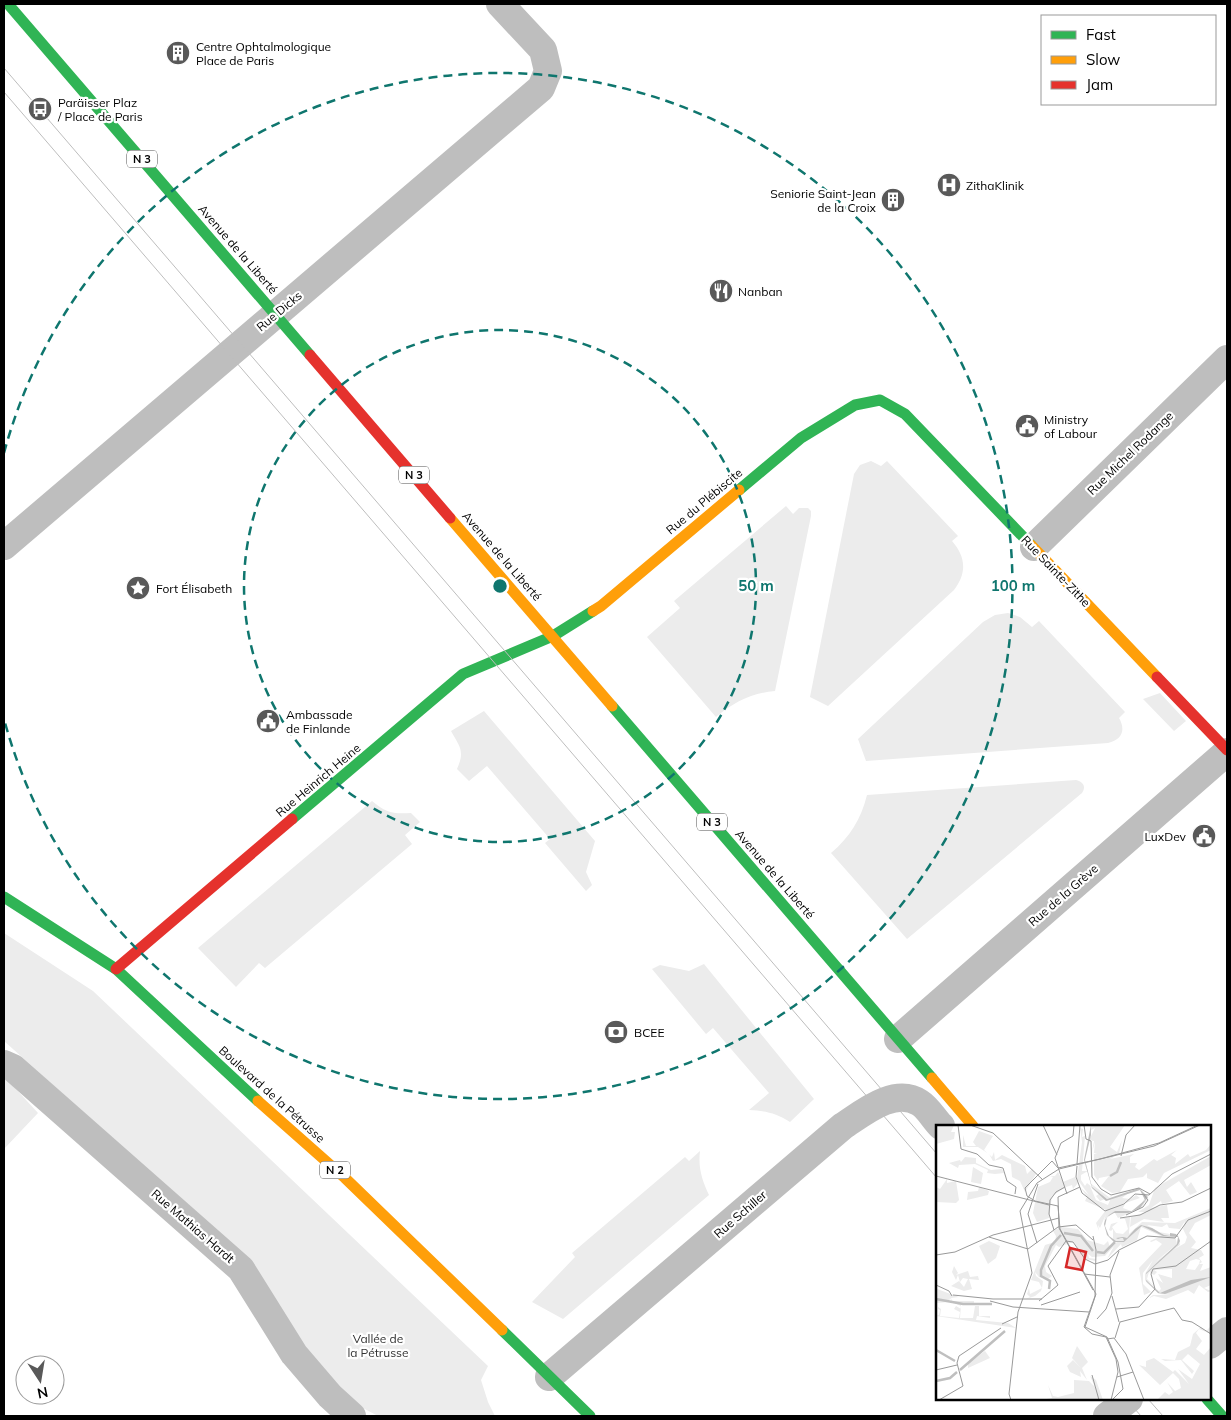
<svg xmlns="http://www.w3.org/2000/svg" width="1231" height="1420" viewBox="0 0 1231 1420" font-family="Mulish,sans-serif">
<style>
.green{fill:#ececec}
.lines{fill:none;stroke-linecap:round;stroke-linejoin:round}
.street{stroke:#bebebe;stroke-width:28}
.fast{stroke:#30b455;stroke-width:11}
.slow{stroke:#ff9f0a;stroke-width:11}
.jam{stroke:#e5322d;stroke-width:11}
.tram{stroke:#bebebe;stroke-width:1}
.ring{fill:none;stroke:#0f766e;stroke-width:2.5;stroke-dasharray:9 6}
.labels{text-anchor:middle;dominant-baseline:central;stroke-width:4.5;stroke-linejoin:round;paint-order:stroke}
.shield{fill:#fff;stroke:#4c4c4c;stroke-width:1}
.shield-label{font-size:11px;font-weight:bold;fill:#000}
.poi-label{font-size:12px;fill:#000;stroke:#fff;text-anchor:start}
.street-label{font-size:12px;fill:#000;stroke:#fff}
.park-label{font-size:12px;fill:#333;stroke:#fff}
.inset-river{fill:none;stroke:#bfbfbf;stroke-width:2.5}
.inset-road{fill:none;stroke:#999;stroke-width:1}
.view{fill:#d62828;fill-opacity:0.15;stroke:#d62828;stroke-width:2.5}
.inset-edge{fill:none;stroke:#000;stroke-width:2.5}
.centre{fill:#0f766e;stroke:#fff;stroke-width:2.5}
.ring-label{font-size:15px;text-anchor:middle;font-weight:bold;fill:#0f766e;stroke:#fff;stroke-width:4.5;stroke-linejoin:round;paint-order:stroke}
</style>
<rect width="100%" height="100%" fill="#fff"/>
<!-- green -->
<path class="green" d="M871,461L881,466L887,461L958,536L952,541C966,557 967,573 954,590L828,706L810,697L854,474L860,465Z
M786,506L793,514L799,508H808L811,511V516L775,691C752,693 734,702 716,717L647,637L680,608L674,601Z
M1008,613L1020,617L1032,627L1039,621L1125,712L1119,718C1126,730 1122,740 1108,743L866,761L858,739L983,622L995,615Z
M1160,693L1186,721L1174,731L1143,699Z
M484,711L595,841L586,872L592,885L586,891L545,843L550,839L487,766L469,781L457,769C465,751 460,747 451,731Z
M1076,780C1084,782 1086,787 1082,793L907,939L831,853C850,837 861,819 867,795Z
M372,801C386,813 393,814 411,813L420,822L405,835L412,844L265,968L259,963L236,987L198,948Z
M4,933L93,991L488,1366L481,1380L488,1402L495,1416H378L359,1406L318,1370L252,1263L4,1041Z
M704,964L814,1099L790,1122C776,1113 766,1111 749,1110L769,1093L713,1028L706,1034L652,969L660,965L689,971Z
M4,1076L38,1113L4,1149Z
M700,1151C698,1168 702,1180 709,1195L563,1319L532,1302L575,1257L572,1253L685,1157L689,1161Z"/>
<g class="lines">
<!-- street -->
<path class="street" d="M4,546L541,88L548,71L543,50L500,4
M1034,547L1227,359
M898,1039L1227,752
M4,1064L13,1068L241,1269L294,1354L330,1396L352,1416
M1210,1345L1227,1331
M549,1377L843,1126C863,1113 895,1086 920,1103C928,1108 934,1119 941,1126
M1107,1416L1129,1399"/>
<!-- fast -->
<path class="fast" d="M8,4L310,355
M739,490L801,438L855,405L880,400L905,414L1031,545
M612,706L932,1078
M292,819L463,674L553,636L593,611
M4,897L116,969L258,1101
M502,1330L590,1416
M1207,1399L1222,1416"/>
<!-- slow -->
<path class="slow" d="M450,518L612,706
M1031,545L1157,677
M593,611L601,606L739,490
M932,1078L973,1126
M258,1101L345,1178L502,1330"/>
<!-- jam -->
<path class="jam" d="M310,355L450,518
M1157,677L1227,750
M116,969L292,819"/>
<!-- tram -->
<path class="tram" d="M4,68L937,1154
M4,92L937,1178
M1126,1399L1141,1416
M1148,1399L1163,1416"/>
</g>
<!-- distance rings -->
<g class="ring">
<circle cx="500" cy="586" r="256"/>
<path d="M4 453A513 513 0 1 1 4 719"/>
</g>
<!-- icons -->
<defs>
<g id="building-disc" transform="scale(1.25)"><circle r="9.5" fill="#595959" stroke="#fff"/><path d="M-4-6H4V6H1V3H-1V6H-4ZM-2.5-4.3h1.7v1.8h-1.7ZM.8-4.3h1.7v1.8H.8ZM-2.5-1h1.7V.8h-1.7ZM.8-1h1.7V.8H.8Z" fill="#fff"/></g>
<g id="bus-disc" transform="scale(1.25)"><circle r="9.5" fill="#595959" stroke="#fff"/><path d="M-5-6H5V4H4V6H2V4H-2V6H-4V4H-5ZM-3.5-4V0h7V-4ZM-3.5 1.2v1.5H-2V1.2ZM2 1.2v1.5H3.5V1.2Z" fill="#fff"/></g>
<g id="hospital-disc" transform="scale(1.25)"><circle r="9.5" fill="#595959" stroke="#fff"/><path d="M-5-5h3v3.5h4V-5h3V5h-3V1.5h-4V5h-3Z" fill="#fff"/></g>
<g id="restaurant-disc" transform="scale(1.25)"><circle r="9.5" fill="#595959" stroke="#fff"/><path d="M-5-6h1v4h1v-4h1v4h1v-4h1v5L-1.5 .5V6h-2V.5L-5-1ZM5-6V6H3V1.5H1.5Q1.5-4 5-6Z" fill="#fff"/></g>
<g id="civic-disc" transform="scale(1.25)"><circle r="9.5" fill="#595959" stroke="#fff"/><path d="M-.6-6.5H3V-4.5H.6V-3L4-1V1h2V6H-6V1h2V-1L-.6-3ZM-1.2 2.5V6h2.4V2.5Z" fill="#fff"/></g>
<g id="sight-disc" transform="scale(1.25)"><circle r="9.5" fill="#595959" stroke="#fff"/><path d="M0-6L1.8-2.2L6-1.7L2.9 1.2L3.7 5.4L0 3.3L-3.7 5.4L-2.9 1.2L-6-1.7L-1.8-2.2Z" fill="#fff"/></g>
<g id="bank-disc" transform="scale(1.25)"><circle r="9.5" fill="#595959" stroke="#fff"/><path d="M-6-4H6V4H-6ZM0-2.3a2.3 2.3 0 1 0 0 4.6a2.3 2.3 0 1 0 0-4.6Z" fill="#fff"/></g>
</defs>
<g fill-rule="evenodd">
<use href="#building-disc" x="178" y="53"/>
<use href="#bus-disc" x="40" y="109"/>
<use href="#hospital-disc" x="949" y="185"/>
<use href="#building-disc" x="893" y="200"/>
<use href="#restaurant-disc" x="721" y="291"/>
<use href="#civic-disc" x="1027" y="426"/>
<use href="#sight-disc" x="138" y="588"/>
<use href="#civic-disc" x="268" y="721"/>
<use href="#civic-disc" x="1204" y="836"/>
<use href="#bank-disc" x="616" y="1032"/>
</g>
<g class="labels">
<!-- shield labels -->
<g class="shield">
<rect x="127" y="150.5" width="30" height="17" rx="4"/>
<rect x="399" y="466.5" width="30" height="17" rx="4"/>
<rect x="697" y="813.5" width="30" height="17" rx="4"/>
<rect x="320" y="1161.5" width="30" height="17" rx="4"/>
</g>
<g class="shield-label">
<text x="142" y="159">N 3</text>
<text x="414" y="475">N 3</text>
<text x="712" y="822">N 3</text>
<text x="335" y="1170">N 2</text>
</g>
<!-- poi labels -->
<g class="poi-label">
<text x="196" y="46">Centre Ophtalmologique<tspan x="196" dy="14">Place de Paris</tspan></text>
<text x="58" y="102">Paräisser Plaz<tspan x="58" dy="14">/ Place de Paris</tspan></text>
<text x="966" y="185">ZithaKlinik</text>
<text x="876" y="193" text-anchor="end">Seniorie Saint-Jean<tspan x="876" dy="14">de la Croix</tspan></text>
<text x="738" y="291">Nanban</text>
<text x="1044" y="419">Ministry<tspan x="1044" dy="14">of Labour</tspan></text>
<text x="156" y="588">Fort Élisabeth</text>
<text x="286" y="714">Ambassade<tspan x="286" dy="14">de Finlande</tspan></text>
<text x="1186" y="836" text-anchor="end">LuxDev</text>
<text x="634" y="1032">BCEE</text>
</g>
<!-- street labels -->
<g class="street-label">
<text transform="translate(238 249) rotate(49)">Avenue de la Liberté</text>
<text transform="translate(279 311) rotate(-40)">Rue Dicks</text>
<text transform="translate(1130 453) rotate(-44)">Rue Michel Rodange</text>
<text transform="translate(704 501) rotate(-40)">Rue du Plébiscite</text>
<text transform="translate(502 556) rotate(49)">Avenue de la Liberté</text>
<text transform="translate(1056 571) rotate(46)">Rue Sainte-Zithe</text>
<text transform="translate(318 780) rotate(-40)">Rue Heinrich Heine</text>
<text transform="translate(775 874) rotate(49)">Avenue de la Liberté</text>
<text transform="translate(1063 895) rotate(-41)">Rue de la Grève</text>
<text transform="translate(272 1094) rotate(42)">Boulevard de la Pétrusse</text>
<text transform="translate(740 1214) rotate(-41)">Rue Schiller</text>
<text transform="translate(193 1226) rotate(41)">Rue Mathias Hardt</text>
</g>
<!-- park labels -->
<g class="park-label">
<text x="378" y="1338">Vallée de<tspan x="378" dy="14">la Pétrusse</tspan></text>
</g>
</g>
<!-- overview -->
<g transform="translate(936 1125)">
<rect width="275" height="275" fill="#fff"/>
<path d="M0,0H18L15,7H19L18,14L0,19ZM155,0H189L174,22L181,27L186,15L183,29L174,34L198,29L194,32V38H201L199,42L203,45L218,34L221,36L241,25L235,30L240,33L239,39L252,29L254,32L270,25L275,19V25L228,48L222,58L211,53V48L207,52L192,54L184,67L176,68L165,61L173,51L163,53L162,56L158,50V29H161L158,28L159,17L156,27L158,16L153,15L159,3L155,5ZM144,3L147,4L146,12L149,11L146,46H151L149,39L152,46L145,50V55L149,61L151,58L157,63L154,58L173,72L178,70L171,74L163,70L169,74L164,76L160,71L163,69L154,61L160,75L172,80L174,75L170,76V75L194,67L186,73L194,74L200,70L204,73L172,84L189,79L187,83L195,86L204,81L211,69V75L204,84L182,93L179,88H188L179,86L168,95L170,89L164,103L162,100L163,106L160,98L170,85L149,76L151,72L145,63L153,70L141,54L146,17ZM43,6L57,11L48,25L56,32L58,27L59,35L66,30L89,41L91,49L96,44L100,49L89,67L84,56L76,52L75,39L65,34L57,36L53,29L42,22H27V10L30,21H40L37,17ZM275,31V40L248,55L251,62L255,57L261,67L254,70L243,56L230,65L237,76L226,79L225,76L215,83L231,80L233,93H225L228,97L208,94L194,102L195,92L212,87H202L213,80L219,63ZM29,32L40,33V38L55,45L66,44L68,48L59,49V52V49L51,48L52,45L39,39L23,40L22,43L13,38L24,35L25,37ZM37,42L47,48L45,59L35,57ZM122,47L127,57L139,52L142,58L137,64L136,60L130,62L116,71L113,93L101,97L97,88L102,62L114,57L117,52L114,51H119ZM11,54V58L20,56L23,75L20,78L0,77V62L4,64ZM43,62L53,66L52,70L31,75L32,67L42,66ZM275,83V90L259,98L253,108L260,117L255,123L265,125L268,130L263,133L266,137L263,139L264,135L260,134L254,136L250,144L259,145L263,139H267L264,146L275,142V160L268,163L275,166L272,167L263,160L258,169L252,165L230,174L218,171L213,173L217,170H234L223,169L219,165V164L222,168L227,169L237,166L239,163L226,169L222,167L219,163L223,166L225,164L220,153L227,158L222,149L236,153V144L218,145L221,147L218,150L213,147L211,154L219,162L210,155L216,162L211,158L209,155V149L217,135L207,148V159L215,167L208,170L203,143L226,119L220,115L215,117L214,116L225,111L205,102L201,115L186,122L185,119L171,134L178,121L169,131L156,132L152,129L153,133L160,134L159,136L150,134L137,117L123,122L120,120L109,141L110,147L116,151L112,154L103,152L99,147L100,151L107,156L106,163L105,166L99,171L90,174L94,172L91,169L93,163L94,169L106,163L103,157L95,155L109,120L119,117L120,111L117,106L125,102L142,104L151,115L168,120L172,116L174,123L181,117L177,115V104L175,106L173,105L175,99L182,97L176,102L180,108L187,109L192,104L189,94H183L194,92L193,109L206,97L239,98ZM249,96L247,104L251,112L249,118L237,125L244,120L243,111L244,116L242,120L218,138L241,119L239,110L223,107L228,110L206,101L188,117H182L188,116L205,100L221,106L211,100L226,102L231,99L233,103L244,104ZM53,116L64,121L60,133L52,139L43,121ZM18,141L22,148L20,150L32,146L34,152L42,151L43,155L33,154L36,164L28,166L15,161L23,156L28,162L32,154L27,153L24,157L22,150L20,155L16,147ZM1,164L23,172L15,173L16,176H38V179L25,180L24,193H37L39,181H43V191H54V193L41,191L40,195L72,198L80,203L0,191L3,190L4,185L2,184V182L5,184L4,191L23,193L24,187L18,184L20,181L25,184V181L16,177L14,173L13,177L0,178ZM275,201V209L263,204L260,208L266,216L260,224L268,230L275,222V275H221L229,267L233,270L237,267L231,257L239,266L245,263L243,254L237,248L224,260L203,240L210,242V236L218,233L237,247L239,245L253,259L242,244L256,254L264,239L252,229L246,235L258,246L256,249L245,235L229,236L225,234L239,235L242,227L254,221L257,209L265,202L270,206ZM141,221L152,237L146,243L151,255L144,246L145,252L134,247L131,241L137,235L145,243L136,233ZM49,226L54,233L32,243V238ZM154,251L160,255L167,275H105L116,273L112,260L117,271L122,272L138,268V255L153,256L159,262Z" fill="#ececec" fill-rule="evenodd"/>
<path d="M155,0V10L149,35L156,62L171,74L203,63L212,72L204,83L192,88H178L171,92L169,101L173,111L180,116H188L187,113H185L182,114L180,113L187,112L191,113L199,104L205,100L216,103L228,110L234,111V108L240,109L242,111L244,116L242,120L210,149V155L224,168L255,155L275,152L229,169L222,168L210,156V148L241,119L242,112L227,111L206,101L188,117H178L171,110L168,99L169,95L173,90L179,86H196L209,75L204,65L170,76L156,63L148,35Z" fill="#bfbfbf"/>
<path class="inset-river" d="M174,51L181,47L185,37M128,108L145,111L157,126M161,127L168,128L179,117M113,164L114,156L105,151V145L115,121L125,110M0,174L27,179H56M0,225L19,236M24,245L69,206M0,256L14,253L21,247"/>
<path class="inset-road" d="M22,0L25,24L41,29L53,40L67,43L71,56L80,62L79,69M34,0L57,8L107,55M107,0L121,30M148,0L150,14L155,16L156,52L165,64L175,70L203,63L214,69M185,31L190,10L199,0M141,39L144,0M141,41L140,52L146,68L169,86L188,79L199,69L213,70L236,49L275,29M123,44L218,21L264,0M0,51L113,80M131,69L119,33L125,18L137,11L138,0M122,72L123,103L157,165M122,72L144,62M190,90L207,82L212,75L208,70M184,93L204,90L224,80L246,77L275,63M118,105L113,89L114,75L120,67L129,62M157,111L160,125L159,171L148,202L156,209L170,212L180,234L182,247L175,275M53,112L92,124L122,102L140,100L157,115M101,118L92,89L102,59M0,130L19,127L57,110L123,93M159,139L172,135L183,125L211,111L239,113L252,95L275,86M148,149L174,152M0,160L13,166L16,171M17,170L57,174M176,171L183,197M57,174H106M54,176L77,182L153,187M103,176L122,160L112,141L130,116L137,117L149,134L159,139M105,180L144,167M180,184L203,182L219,164L215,149L217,144L240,141L275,116M161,194L170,184L176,168L174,150L183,126M66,199L81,192M179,213L184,197L238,183L246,195L256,197L275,209M171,214L178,213L190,229L208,275M0,245L21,240M156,250L163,275M181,252L197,247M27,261L21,238L23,231L65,203M3,275L27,261M75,275L73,269L82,187L96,148L84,86L101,58L123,44M176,275L187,264L182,237L171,212L149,202L160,169L124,104L122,81L99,76L91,71L89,63L116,36L122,43L164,34L223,18L262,0"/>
<path class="view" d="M134,123L150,127L146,145L130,142Z"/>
<rect width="275" height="275" class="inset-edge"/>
</g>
<circle cx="500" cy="586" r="8" class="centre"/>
<g class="ring-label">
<text x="756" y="591">50 m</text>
<text x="1013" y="591">100 m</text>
</g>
<!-- border -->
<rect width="1231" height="1420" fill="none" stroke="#000000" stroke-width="10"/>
<!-- legend -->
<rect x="1041" y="15" width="175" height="90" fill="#ffffff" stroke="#999999"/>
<rect x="1051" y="31" width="25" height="8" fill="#30b455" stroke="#999999"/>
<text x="1086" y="40" font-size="15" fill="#000000">Fast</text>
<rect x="1051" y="56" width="25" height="8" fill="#ff9f0a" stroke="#999999"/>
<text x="1086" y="65" font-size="15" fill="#000000">Slow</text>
<rect x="1051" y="81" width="25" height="8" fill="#e5322d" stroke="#999999"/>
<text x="1086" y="90" font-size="15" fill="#000000">Jam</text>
<!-- north arrow -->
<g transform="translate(40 1380) rotate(168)"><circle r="24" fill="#ffffff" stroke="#999999"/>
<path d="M0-4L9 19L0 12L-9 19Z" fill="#595959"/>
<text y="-8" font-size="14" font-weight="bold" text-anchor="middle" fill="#000000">N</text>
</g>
</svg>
